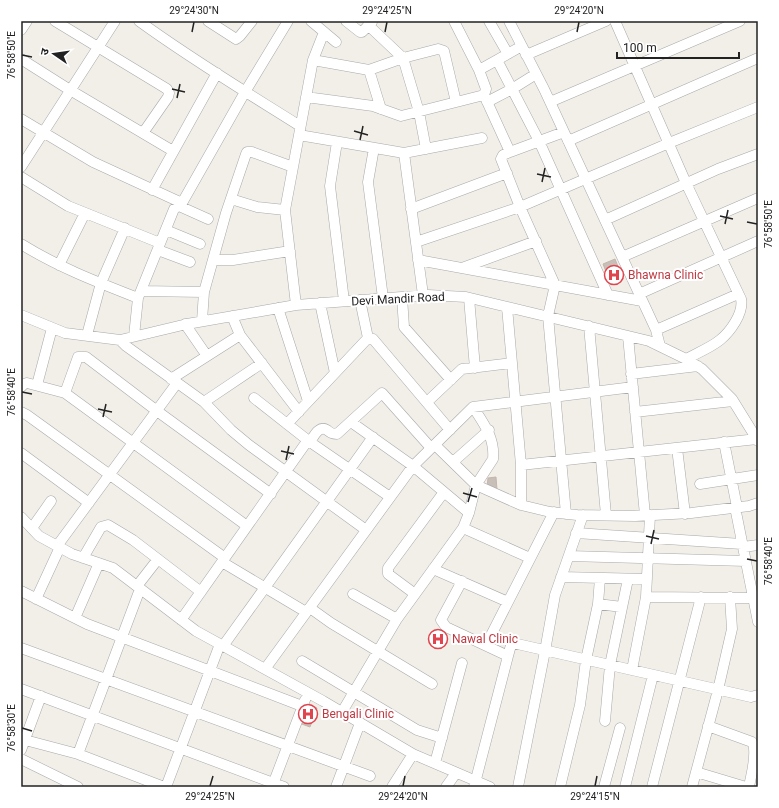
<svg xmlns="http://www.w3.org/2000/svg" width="779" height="808" viewBox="0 0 779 808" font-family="Roboto,'Noto Sans Devanagari',sans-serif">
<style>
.building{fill:#c7bfb8;stroke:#c4b6ab}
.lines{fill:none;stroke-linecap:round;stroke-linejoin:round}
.minor-casing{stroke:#a9a9a9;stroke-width:11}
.minor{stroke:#fff;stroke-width:10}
.ticks{fill:none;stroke:#222;stroke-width:1.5}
.labels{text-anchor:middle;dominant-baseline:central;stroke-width:4;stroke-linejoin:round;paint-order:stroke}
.health-label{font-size:12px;fill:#be3a42;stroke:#fff;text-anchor:start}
.street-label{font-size:12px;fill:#222;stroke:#fff}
.neatline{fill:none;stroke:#222;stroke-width:1.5}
.ticks-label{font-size:10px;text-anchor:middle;fill:#222}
</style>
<rect width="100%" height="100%" fill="#f2efe9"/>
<!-- building -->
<path class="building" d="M615,259L623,279L611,284L603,264Z
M496,477L497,490L487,487L488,478Z
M435,633L446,640L443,644L433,637Z
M307,704L317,708L310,727L299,723Z"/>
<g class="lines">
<!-- minor casing -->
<g class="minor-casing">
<path id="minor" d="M55,21L167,89L169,93L168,97L143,133
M139,21C191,59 246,92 300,126
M208,21L236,39L240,36L252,21
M311,21L336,42
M346,21L360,32H362L372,22
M454,21L479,70L486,89L484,95L510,152
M489,21L508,54
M509,21L544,89L656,330L660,346
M615,21L686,183L741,299C744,313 730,332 720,340C710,348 697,353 686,359
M368,25L403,58L419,112L426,149
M21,30L27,21
M526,55L606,21
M21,59L70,90L173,151
M313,60L369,70L381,109
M497,60L539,141L608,295
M369,70L403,58L438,49L444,51L456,102
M479,70L522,46
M306,97L373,106L401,116L484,95
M487,102L512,89L536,74
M550,102L740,21
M21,119L93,162L182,203
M564,132L510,152L503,155L501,159L520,207L555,285L548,316L566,514
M299,135L404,153L482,138
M568,141L758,58
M337,142L330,186L344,301
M374,148L368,182L383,298
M404,153L423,295
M21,167L115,21
M21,177L68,206L160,243
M152,190L217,73
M231,199L257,207L285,210
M179,206L208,219
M411,209L507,173
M605,220L718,169L758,154
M166,230L200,244
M416,242L520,207L669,143L758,107
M21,244C58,267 97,282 138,298
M158,250L190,262
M622,257L758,198
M213,260H233L290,251
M418,260L642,301
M59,265L85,213
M462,268L536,241
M141,291L204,292
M639,294L758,241
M402,297L404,327L451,380
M469,298L475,368
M320,303L335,373
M296,305L285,210L313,60L324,32
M507,307L521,465V505
M278,308L308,401
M21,315L65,333L120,340L187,324L296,305L428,295L466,297L649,341L686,359L702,369L732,399L758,441
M232,316L240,335L299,412
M202,321L204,292L226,213L246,154L247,152H252L293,167
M185,324L207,356
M589,326L606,515
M656,330L738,294
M87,335L101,283L125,228
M134,336L138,298L174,209L182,203L245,92L288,21
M628,336L645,515
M368,338L373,339L450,430
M120,340L126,346L204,402L231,430L249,445L366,530
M631,374L698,366
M171,379L240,335
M37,385L52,328
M21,387L24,384L27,383L65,393L247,526
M65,393L78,357H86L157,411L271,494
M254,398L310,442L390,497
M204,402L262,363
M427,402L462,369L512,363
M21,412L27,415L225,558
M635,412L733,401
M351,422L413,466L469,513
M287,424L368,338L360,300
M310,442C314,436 319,425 327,430C331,433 332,434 337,434L382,393L431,448
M724,442L737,507
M435,445L476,485L521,505L550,512L577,515L635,516L691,513L749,506L758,503
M677,448L685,514
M21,453L89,503
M453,462L489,430
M521,465L757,439
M700,484L758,475
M735,507L758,622
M21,517L39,536L72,554L113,568L196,631L323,701L413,754L490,787
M32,528L51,501
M463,528L530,558
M576,533L742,544
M57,546L177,383
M743,547L758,545
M569,556L746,561
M83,558L101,527L108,525L133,540L201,592
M222,562L306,612
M433,569L508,602
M561,577L647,579
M462,581L441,620L446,627L508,656
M137,586L158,559
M21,591L87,624L302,706
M353,594L397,619
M415,594L388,574V568L444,492
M646,597L753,598
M36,599L60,547
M598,604L622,607
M310,608L331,623L432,684
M75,618L99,563
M181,620L308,440
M486,645L554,512
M223,646L373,437
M21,648L370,776
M302,661L417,730L442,738
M265,669L413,466L473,407L633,387
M632,670L646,597L650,515
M21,689L284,787
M342,712L397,619L463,528L469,513L476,485L493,459C495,438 484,424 473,407
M605,721L610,665L628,579
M708,726L752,742C758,752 751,775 749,787
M25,740L78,754L164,787
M21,750L41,696
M78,754L140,589
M21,759L78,787
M435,763L462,663
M696,772L746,787
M166,787L220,644
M272,787L305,700
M336,787L360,723
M392,787L413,754
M446,787L456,773
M474,787L508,656L511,645L513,643L751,697L758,695
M518,787L545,651L555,595L583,515
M560,787L580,705L586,660L598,604L600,578
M604,787L620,728
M625,787L653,675
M652,787L701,597
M692,787L718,690L732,629L730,597"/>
</g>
<!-- minor -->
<use href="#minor" class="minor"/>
</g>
<!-- ticks -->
<path class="ticks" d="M192,32L194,22M385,32L387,22M577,32L579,22M22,55L32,57M172,89L185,92M177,98L180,84M354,131L368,135M360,140L363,126M537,174L551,177M542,182L545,168M720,216L733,219M747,222L757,224M725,224L728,210M22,392L32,394M98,409L112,412M103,417L106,404M281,451L294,454M286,460L289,446M463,493L477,497M468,502L472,488M646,536L659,539M651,544L654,530M747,559L757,561M22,728L32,731M210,786L213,776M403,786L405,776M595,786L597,776"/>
<!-- icons -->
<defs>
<g id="hospital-ring" transform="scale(1)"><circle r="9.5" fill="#fff" stroke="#e0444e" stroke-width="1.5"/><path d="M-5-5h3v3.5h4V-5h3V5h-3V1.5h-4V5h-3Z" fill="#e0444e"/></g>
</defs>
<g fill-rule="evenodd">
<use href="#hospital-ring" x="614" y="275"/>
<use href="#hospital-ring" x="438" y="639"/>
<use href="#hospital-ring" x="308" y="714"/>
</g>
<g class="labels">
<!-- health labels -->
<g class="health-label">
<text x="628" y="275">Bhawna Clinic</text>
<text x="452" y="639">Nawal Clinic</text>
<text x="322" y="714">Bengali Clinic</text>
</g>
<!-- street labels -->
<g class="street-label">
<text transform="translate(398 299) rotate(-3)">Devi Mandir Road</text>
</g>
</g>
<!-- border -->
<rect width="779" height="808" fill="none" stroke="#ffffff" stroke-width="44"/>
<!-- north arrow -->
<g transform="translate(54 54) rotate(283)" stroke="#ffffff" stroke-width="3" paint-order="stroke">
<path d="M0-3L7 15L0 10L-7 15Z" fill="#222222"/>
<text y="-6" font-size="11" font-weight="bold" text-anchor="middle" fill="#222222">उ</text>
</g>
<!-- scale -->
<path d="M617 52v6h122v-6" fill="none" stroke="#222222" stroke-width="2"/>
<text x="623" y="52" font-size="12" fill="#222222" stroke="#ffffff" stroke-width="3" paint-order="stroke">100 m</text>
<rect x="22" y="22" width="735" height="764" class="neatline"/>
<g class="ticks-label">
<text x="194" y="14">29°24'30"N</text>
<text x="387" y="14">29°24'25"N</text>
<text x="579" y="14">29°24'20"N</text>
<text transform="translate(11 55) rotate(-90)" y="4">76°58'50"E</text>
<text transform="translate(768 224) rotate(-90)" y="4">76°58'50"E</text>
<text transform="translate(11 392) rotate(-90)" y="4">76°58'40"E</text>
<text transform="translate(768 561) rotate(-90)" y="4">76°58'40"E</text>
<text transform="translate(11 728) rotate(-90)" y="4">76°58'30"E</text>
<text x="210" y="800">29°24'25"N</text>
<text x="403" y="800">29°24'20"N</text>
<text x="595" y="800">29°24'15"N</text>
</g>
</svg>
